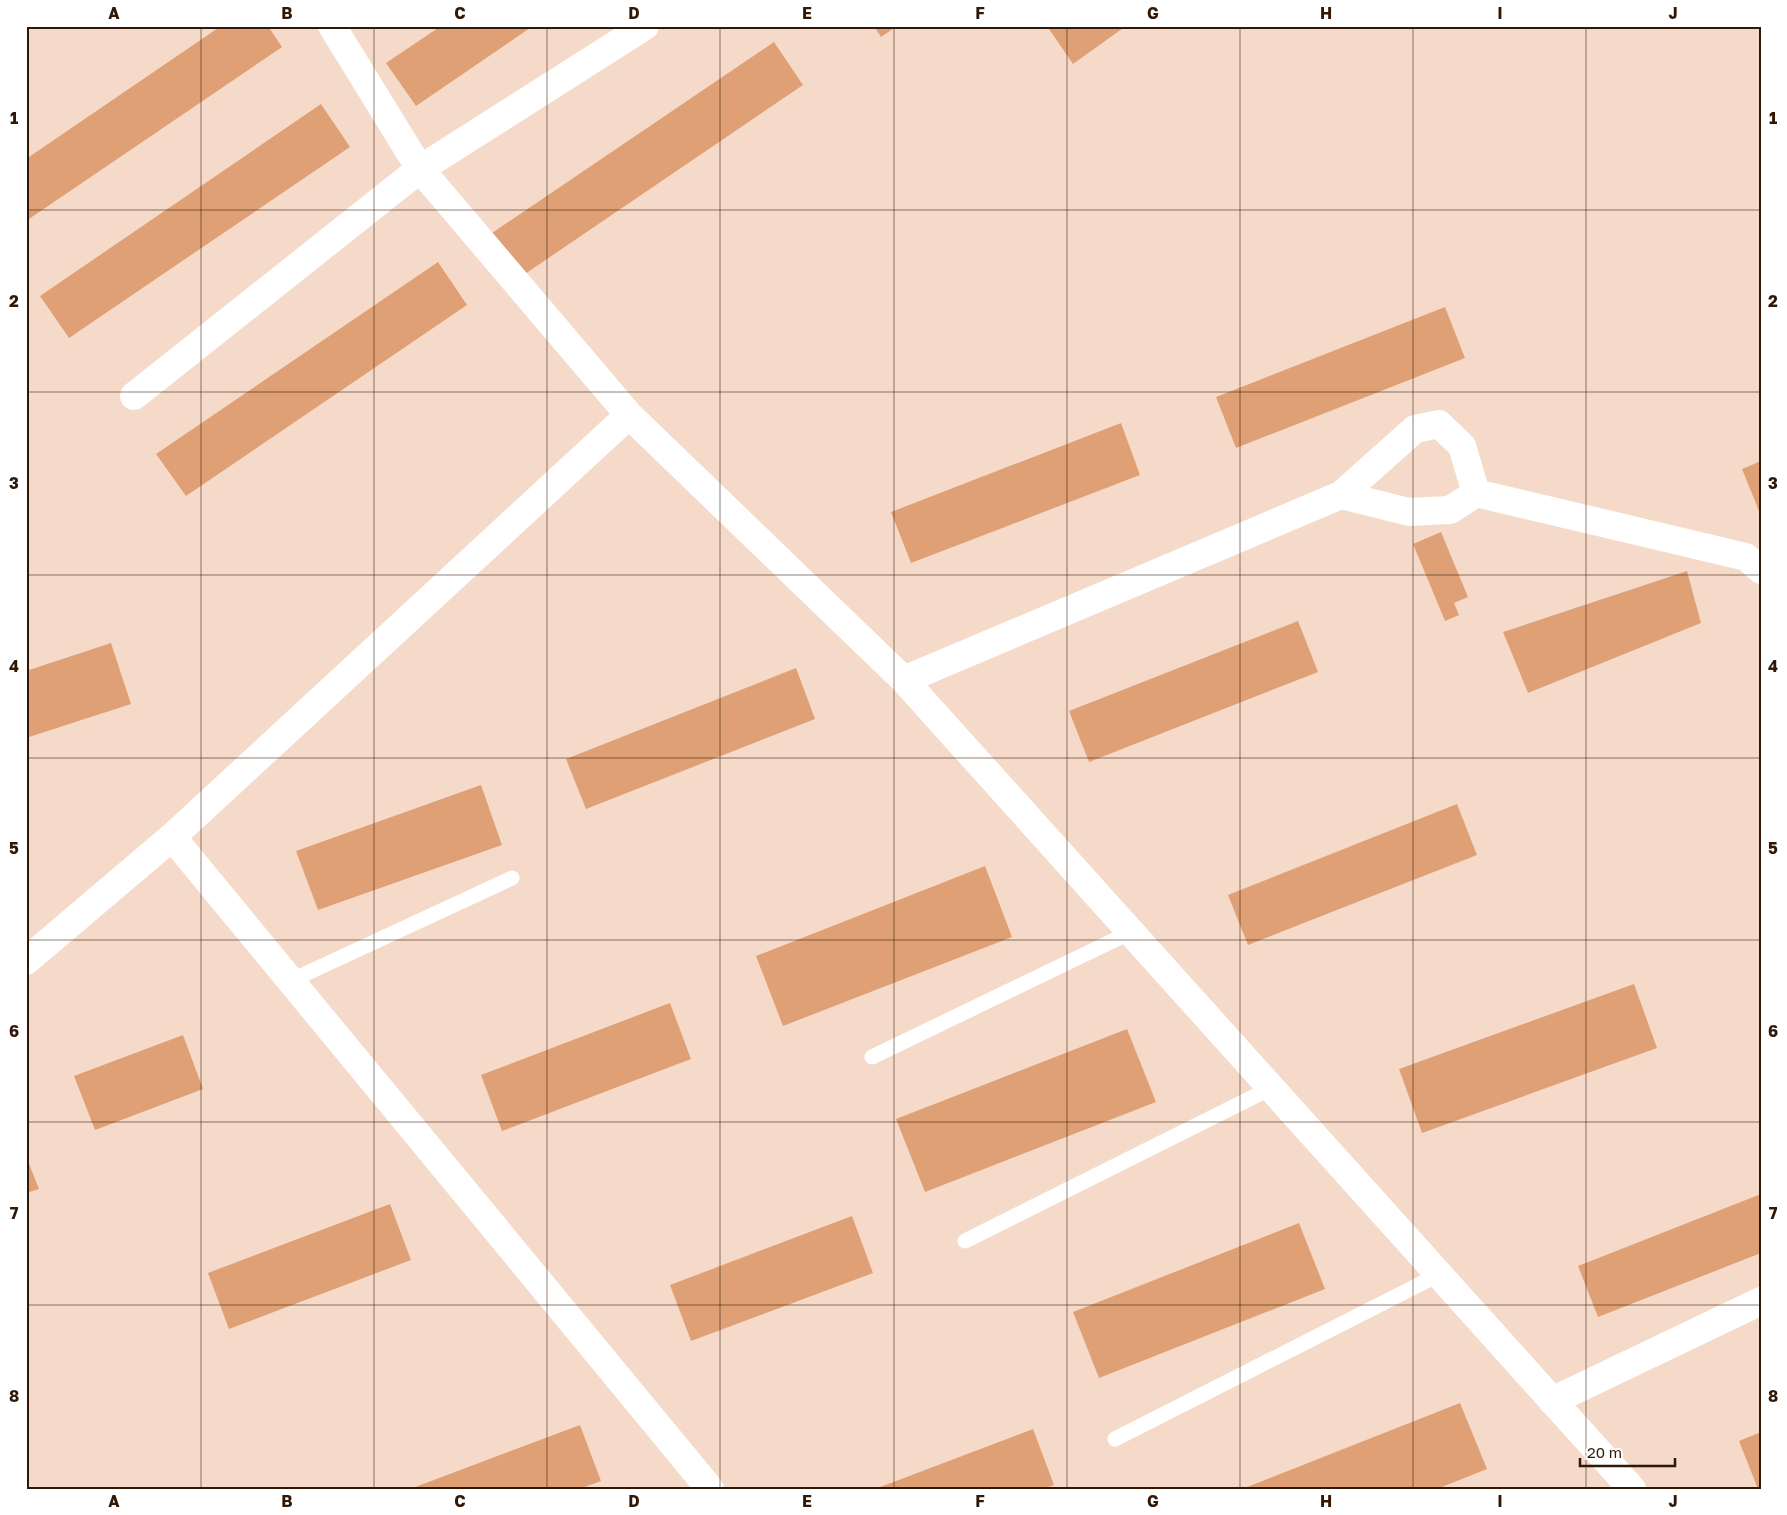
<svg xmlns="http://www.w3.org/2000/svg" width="1787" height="1515" viewBox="0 0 1787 1515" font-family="'Golos Text',sans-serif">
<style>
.building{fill:#e0a076}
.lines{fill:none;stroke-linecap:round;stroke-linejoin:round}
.lane{stroke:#fff;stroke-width:15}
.street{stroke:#fff;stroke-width:28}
.grid{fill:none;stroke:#301706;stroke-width:1;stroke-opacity:0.55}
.neatline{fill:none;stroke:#301706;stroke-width:2}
.grid-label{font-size:16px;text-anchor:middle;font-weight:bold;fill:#301706}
</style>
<rect width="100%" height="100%" fill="#f6dac9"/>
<!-- building -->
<path class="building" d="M221,26H268L282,47L26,221V159Z
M441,26H533L416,106L386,63Z
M874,26H897L881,37Z
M1047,26H1126L1073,64Z
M774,42L803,85L522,276L492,233Z
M321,104L350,147L69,338L40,296Z
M438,262L467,305L186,496L156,454Z
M1445,307L1465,358L1236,448L1216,397Z
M1121,423L1140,475L911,563L891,512Z
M1761,461V516L1742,469Z
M1441,532L1468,597L1454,603L1459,615L1445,621L1413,544Z
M1687,571L1701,623L1528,693L1503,632Z
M1298,621L1318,672L1089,762L1069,711Z
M111,643L131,704L26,738V671Z
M796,668L815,719L586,809L566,759Z
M481,785L502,845L318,910L296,851Z
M1457,804L1477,855L1248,945L1228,895Z
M985,866L1012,937L783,1026L756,956Z
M1634,984L1657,1048L1422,1133L1399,1069Z
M670,1003L691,1059L502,1131L481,1075Z
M1127,1029L1156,1102L925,1192L896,1119Z
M183,1035L203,1089L95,1130L74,1076Z
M26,1156L39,1189L26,1193Z
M1761,1194V1253L1598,1317L1578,1266Z
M390,1204L411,1260L229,1329L208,1273Z
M852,1216L873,1273L691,1341L670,1285Z
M1299,1223L1325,1289L1099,1378L1073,1312Z
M1460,1403L1487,1469L1437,1489H1242Z
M580,1425L601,1481L579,1489H410Z
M1033,1429L1054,1485L1043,1489H875Z
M1761,1432V1489H1758L1739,1441Z"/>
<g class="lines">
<!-- lane -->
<path class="lane" d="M290,981L512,878
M872,1057L1131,932
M965,1241L1271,1088
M1115,1439L1438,1275"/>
<!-- street -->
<path class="street" d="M332,26L420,169L629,415L904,680L1632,1489
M134,396L420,169L645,26
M1476,493L1746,557L1761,570
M904,680L1341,495L1415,429L1439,424L1462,446L1476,493L1450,510L1409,512L1341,495
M172,837L710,1489
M26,961L172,837L629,415
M1552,1401L1761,1301"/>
</g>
<!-- grid -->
<path class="grid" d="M201,26V1489M374,26V1489M547,26V1489M720,26V1489M894,26V1489M1067,26V1489M1240,26V1489M1413,26V1489M1586,26V1489M26,210H1761M26,392H1761M26,575H1761M26,758H1761M26,940H1761M26,1122H1761M26,1305H1761"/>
<!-- border -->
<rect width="1787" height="1515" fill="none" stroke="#ffffff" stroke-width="55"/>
<!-- scale -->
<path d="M1580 1458v8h95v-8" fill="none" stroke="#301706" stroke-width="2.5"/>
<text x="1587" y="1458" font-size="15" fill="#301706" stroke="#ffffff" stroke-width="4" paint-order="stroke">20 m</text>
<rect x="28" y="28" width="1732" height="1460" class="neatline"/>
<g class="grid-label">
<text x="114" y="19">A</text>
<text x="287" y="19">B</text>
<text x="460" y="19">C</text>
<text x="634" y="19">D</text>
<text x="807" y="19">E</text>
<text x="980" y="19">F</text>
<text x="1153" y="19">G</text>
<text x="1326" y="19">H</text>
<text x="1500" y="19">I</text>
<text x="1673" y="19">J</text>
<text x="14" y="124">1</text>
<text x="1773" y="124">1</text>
<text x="14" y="307">2</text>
<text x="1773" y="307">2</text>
<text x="14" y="489">3</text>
<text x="1773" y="489">3</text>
<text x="14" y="672">4</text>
<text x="1773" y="672">4</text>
<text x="14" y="854">5</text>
<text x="1773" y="854">5</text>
<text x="14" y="1037">6</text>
<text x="1773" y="1037">6</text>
<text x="14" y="1219">7</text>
<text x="1773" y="1219">7</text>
<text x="14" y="1402">8</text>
<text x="1773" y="1402">8</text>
<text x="114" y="1507">A</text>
<text x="287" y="1507">B</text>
<text x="460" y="1507">C</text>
<text x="634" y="1507">D</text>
<text x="807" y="1507">E</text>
<text x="980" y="1507">F</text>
<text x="1153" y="1507">G</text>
<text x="1326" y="1507">H</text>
<text x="1500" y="1507">I</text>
<text x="1673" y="1507">J</text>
</g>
</svg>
